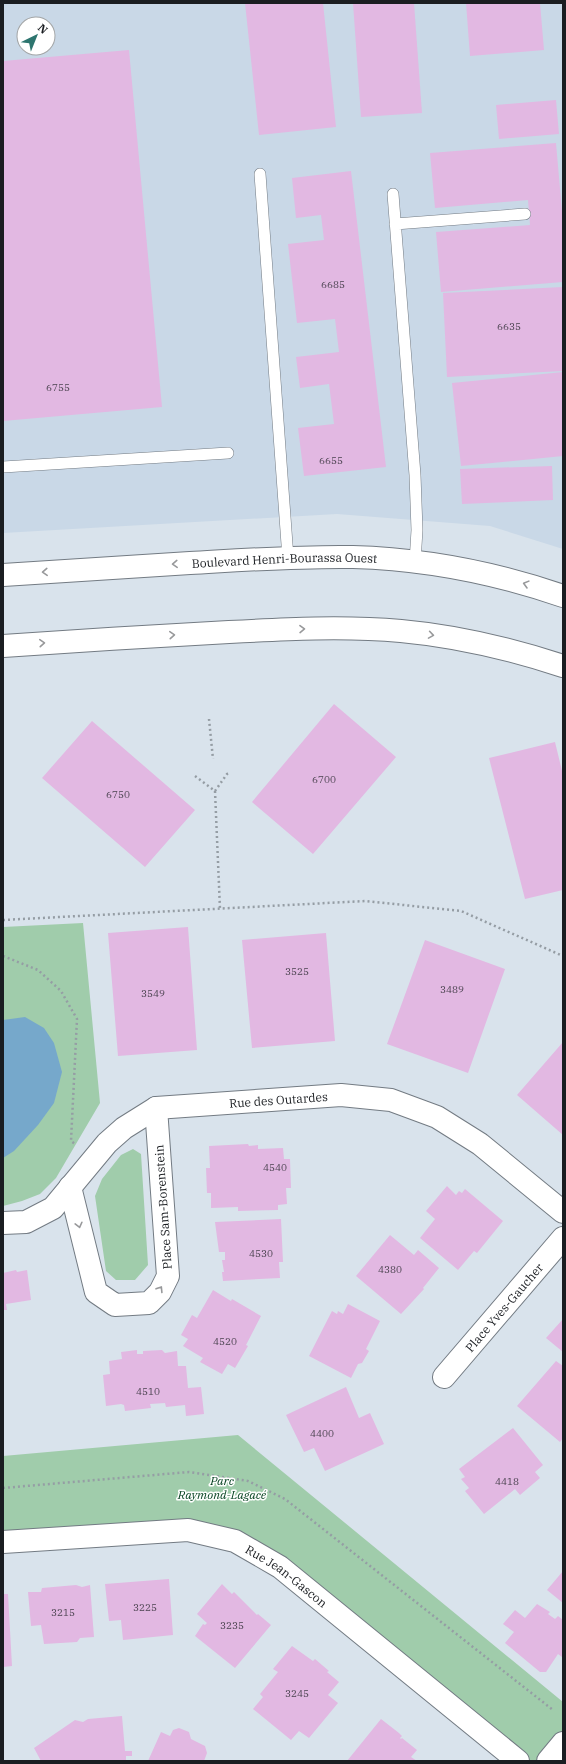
<svg xmlns="http://www.w3.org/2000/svg" width="566" height="1764" viewBox="0 0 566 1764" font-family="'IBM Plex Serif',serif">
<style>
.built{fill:#c9d8e7;fill-rule:evenodd}
.green{fill:#a0ccab}
.water{fill:#76a8cb}
.building{fill:#e2b8e2}
.lines{fill:none;stroke-linecap:round;stroke-linejoin:round}
.lane-casing{stroke:#737b83;stroke-width:12}
.street-casing{stroke:#737b83;stroke-width:24}
.primary-casing{stroke:#737b83;stroke-width:24}
.path{stroke:#959da4;stroke-width:2.5;stroke-dasharray:2 3;stroke-linecap:butt}
.lane{stroke:#fff;stroke-width:11}
.street{stroke:#fff;stroke-width:22}
.primary{stroke:#fff;stroke-width:22}
.oneway{stroke:#98999b}
.labels{text-anchor:middle;dominant-baseline:central;stroke-width:3;stroke-linejoin:round;paint-order:stroke}
.number-label{font-size:10px;fill:#4c4451}
.street-label{font-size:12px;fill:#1a1d21;stroke:#fff}
.park-label{font-size:12px;font-style:italic;fill:#013f1d;stroke:#fff}
</style>
<rect width="100%" height="100%" fill="#d9e3ec"/>
<!-- built -->
<path class="built" d="M3,3H563V549L490,526L337,514L3,533ZM24,24H48V48H24Z"/>
<!-- green -->
<path class="green" d="M83,923L100,1103L56,1178L40,1194L22,1201L3,1206V927Z
M133,1149L141,1154L148,1265L135,1280H116L106,1271L95,1196L102,1179L121,1155Z
M238,1435L563,1702V1761H518L281,1567L188,1530L3,1542V1456Z"/>
<!-- water -->
<path class="water" d="M25,1017L44,1028L54,1043L62,1072L54,1103L38,1125L14,1151L3,1158V1020Z"/>
<!-- building -->
<path class="building" d="M245,3H323L336,127L259,135Z
M353,3H414L422,113L361,117Z
M466,3H540L544,50L470,56Z
M129,50L162,407L3,421V61Z
M556,100L559,134L499,139L496,105Z
M556,143L563,223V282L441,292L436,232L530,225L528,200L435,208L430,153Z
M351,171L386,467L304,476L298,428L334,424L329,384L300,388L296,357L339,352L335,319L297,323L288,244L324,240L321,215L296,218L292,178Z
M563,287V371L447,377L443,293Z
M563,372V456L461,466L452,383Z
M552,466L553,500L462,504L460,469Z
M334,704L396,757L313,854L252,802Z
M92,721L195,810L145,867L42,778Z
M555,742L563,775V890L525,899L489,758Z
M188,927L197,1050L118,1056L108,933Z
M326,933L335,1041L252,1048L242,940Z
M425,940L505,969L468,1073L387,1044Z
M563,1042V1135L517,1095Z
M248,1144L249,1146L258,1145V1149L283,1148L284,1159H290L291,1188H286L287,1204L278,1205V1210L238,1211V1207L211,1208V1193H207L206,1168H210L209,1146Z
M447,1186L456,1195L459,1191L462,1193L465,1189L503,1221L477,1253L474,1251L458,1270L420,1238L435,1219L426,1211Z
M281,1219L283,1262H279L280,1278L223,1281L222,1272H224L222,1260H225V1252H219L215,1222Z
M390,1235L414,1255L418,1250L439,1268L423,1288L424,1289L401,1314L356,1276Z
M16,1270L17,1272L27,1270L31,1300L6,1304L7,1310H3V1273Z
M213,1290L231,1301L232,1299L261,1316L246,1345L248,1346L235,1368L228,1364L222,1374L200,1362L203,1358L183,1346L188,1339L181,1335L192,1315L197,1318Z
M348,1304L380,1321L366,1349L369,1351L362,1363L358,1364L351,1378L309,1356L332,1311L337,1314L338,1311L343,1314Z
M563,1319V1352L546,1338Z
M137,1350V1354H143V1351L162,1350L165,1353L177,1351L178,1366H186L188,1388L201,1387L204,1414L186,1416L185,1405L166,1407L165,1403L150,1404L151,1408L125,1411L124,1405L121,1404L106,1406L103,1375L110,1374L109,1361L122,1359L121,1352Z
M556,1361L563,1366V1438L560,1442L517,1406Z
M346,1387L359,1418L370,1413L384,1444L325,1471L314,1448L304,1452L286,1415Z
M513,1428L543,1465L535,1472L540,1478L520,1495L515,1489L484,1514L465,1491L469,1488L461,1479L465,1477L459,1469Z
M563,1571V1603L547,1590Z
M169,1579L173,1635L123,1640L121,1620L109,1621L105,1584Z
M222,1584L232,1594L234,1592L257,1615L258,1614L271,1625L235,1668L195,1636L203,1624L205,1625L207,1623L197,1614Z
M76,1585L82,1587L90,1585L94,1637L80,1638L77,1642L44,1644L41,1625L31,1626L28,1592H41L42,1588Z
M3,1594H8L12,1666L3,1667Z
M537,1604L550,1612L548,1614L555,1619L558,1616L563,1620V1655L562,1657L558,1654L546,1672H540L505,1643L514,1632L503,1624L515,1610L525,1618Z
M292,1646L313,1661L315,1659L329,1671L327,1672L339,1682L328,1695L338,1703L309,1738L299,1731L291,1740L253,1709L263,1697L260,1694L278,1672L273,1669Z
M122,1716L125,1751H132V1756H126V1761H41L34,1748L75,1720L83,1722L88,1719Z
M381,1719L399,1733L402,1736L400,1738L401,1739L402,1738L417,1750L411,1757L417,1761H347Z
M179,1728L189,1732L191,1739L205,1746L207,1753L204,1761H148L161,1732L170,1736L173,1730Z"/>
<g class="lines">
<!-- lane casing -->
<g class="lane-casing">
<path id="lane" d="M260,174L288,558
M393,194L415,475L417,530L415,562
M395,224L525,214
M3,467L228,453"/>
</g>
<!-- street casing -->
<g class="street-casing">
<g id="street">
<path d="M70,1187L96,1292L115,1305L149,1303L160,1292L168,1276L156,1108"/>
<path id="s1" d="M3,1223L26,1222L53,1208L107,1143L124,1128L156,1108L341,1095L391,1100L437,1117L480,1144L563,1212"/>
<path id="s2" d="M444,1377L563,1238"/>
<path id="s3" d="M3,1542L188,1530L235,1541L280,1567L518,1761"/>
<path d="M548,1761L563,1743"/>
</g>
</g>
<!-- primary casing -->
<g class="primary-casing">
<g id="primary">
<path id="s4" d="M3,575C65,571 128,567 190,563C244,560 299,556 353,557C424,559 496,573 563,596"/>
<path d="M3,646C78,641 154,636 229,632C286,629 344,626 401,631C456,636 511,649 563,666"/>
</g>
</g>
<!-- path -->
<path class="path" d="M209,719L213,759
M195,776L215,791L227,774L231,773
M215,791L220,909
M3,920L365,901L461,911L563,956
M3,956L38,970L61,991L77,1019L71,1141L75,1144
M3,1488L189,1472L248,1481L285,1499L553,1710"/>
<!-- lane -->
<use href="#lane" class="lane"/>
<!-- street -->
<use href="#street" class="street"/>
<!-- primary -->
<use href="#primary" class="primary"/>
</g>
<!-- one-way arrows -->
<defs><path id="oneway-chevron" d="M-2-3.5L2.5 0L-2 3.5" fill="none" stroke-width="1.6" stroke-linecap="round" stroke-linejoin="round"/></defs>
<g class="oneway">
<use href="#oneway-chevron" transform="translate(175 564) rotate(177)"/>
<use href="#oneway-chevron" transform="translate(45 572) rotate(177)"/>
<use href="#oneway-chevron" transform="translate(526 584) rotate(-165)"/>
<use href="#oneway-chevron" transform="translate(302 629) rotate(-1)"/>
<use href="#oneway-chevron" transform="translate(172 635) rotate(-4)"/>
<use href="#oneway-chevron" transform="translate(431 635) rotate(9)"/>
<use href="#oneway-chevron" transform="translate(42 643) rotate(-4)"/>
<use href="#oneway-chevron" transform="translate(79 1225) rotate(76)"/>
<use href="#oneway-chevron" transform="translate(160 1289) rotate(-58)"/>
</g>
<g class="labels">
<!-- number labels -->
<g class="number-label">
<text x="333" y="284">6685</text>
<text x="509" y="326">6635</text>
<text x="58" y="387">6755</text>
<text x="331" y="460">6655</text>
<text x="324" y="779">6700</text>
<text x="118" y="794">6750</text>
<text x="297" y="971">3525</text>
<text x="452" y="989">3489</text>
<text x="153" y="993">3549</text>
<text x="275" y="1167">4540</text>
<text x="261" y="1253">4530</text>
<text x="390" y="1269">4380</text>
<text x="225" y="1341">4520</text>
<text x="148" y="1391">4510</text>
<text x="322" y="1433">4400</text>
<text x="507" y="1481">4418</text>
<text x="145" y="1607">3225</text>
<text x="63" y="1612">3215</text>
<text x="232" y="1625">3235</text>
<text x="297" y="1693">3245</text>
</g>
<!-- street labels -->
<g class="street-label">
<text stroke="none"><textPath href="#s4" startOffset="282">Boulevard Henri-Bourassa Ouest</textPath></text>
<text stroke="none"><textPath href="#s1" startOffset="321">Rue des Outardes</textPath></text>
<text transform="translate(163 1207) rotate(-94)">Place Sam-Borenstein</text>
<text stroke="none"><textPath href="#s2" startOffset="92">Place Yves-Gaucher</textPath></text>
<text stroke="none"><textPath href="#s3" startOffset="296">Rue Jean-Gascon</textPath></text>
</g>
<!-- park labels -->
<g class="park-label">
<text x="222" y="1480">Parc<tspan x="222" dy="14">Raymond-Lagacé</tspan></text>
</g>
</g>
<!-- border -->
<rect width="566" height="1764" fill="none" stroke="#1a1d21" stroke-width="8"/>
<!-- north arrow -->
<g transform="translate(36 36) rotate(43)"><circle r="19" fill="#ffffff" stroke="#a3a5a6"/>
<path d="M0-3L7 15L0 10L-7 15Z" fill="#2d756f"/>
<text y="-6" font-size="11" font-weight="bold" text-anchor="middle" fill="#1a1d21">N</text>
</g>
</svg>
